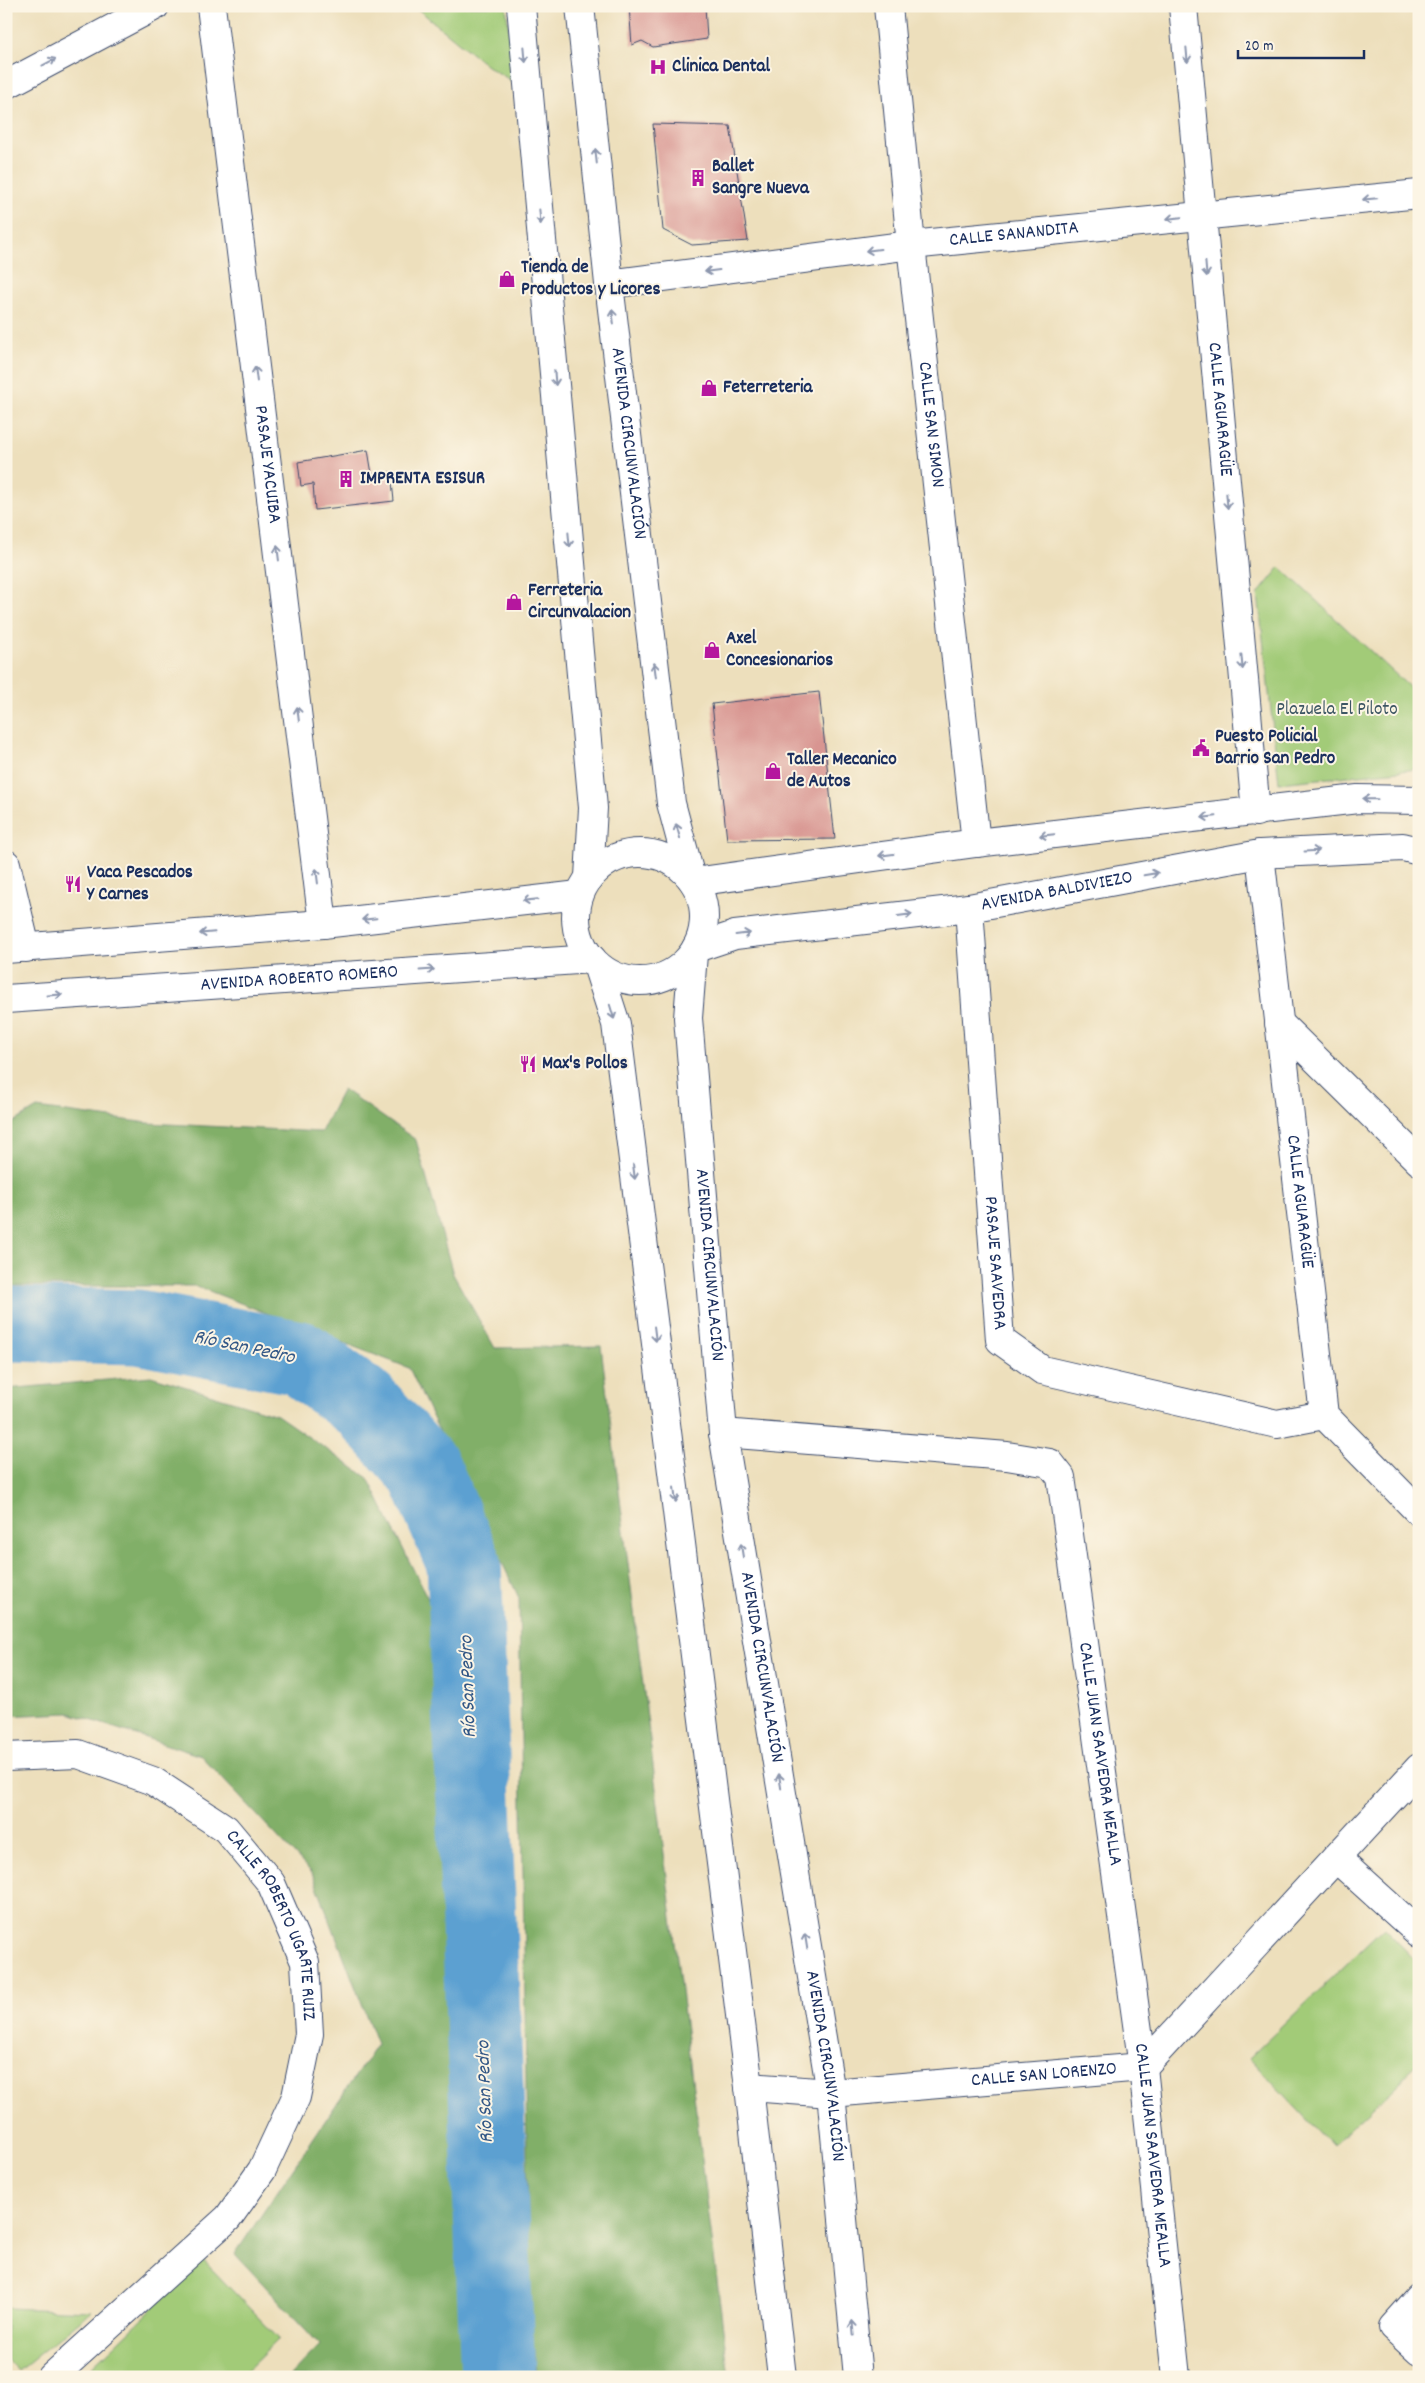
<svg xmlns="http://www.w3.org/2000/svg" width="1425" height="2383" viewBox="0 0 1425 2383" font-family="Dekko,sans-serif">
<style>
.green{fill:#a2cb78;stroke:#5e7d6b}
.forest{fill:#81af68;stroke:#4e6f63}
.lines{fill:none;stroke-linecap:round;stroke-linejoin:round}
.river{stroke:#5ca0d1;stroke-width:75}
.building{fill:#d89591}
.street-casing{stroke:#3a496c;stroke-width:30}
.secondary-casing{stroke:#3a496c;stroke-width:30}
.highway-casing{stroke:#3a496c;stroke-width:30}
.street{stroke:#fff;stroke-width:28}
.secondary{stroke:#fff;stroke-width:28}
.highway{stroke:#fff;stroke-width:28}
.oneway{stroke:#8d97ae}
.labels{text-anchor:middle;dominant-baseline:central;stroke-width:4;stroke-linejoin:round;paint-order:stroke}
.poi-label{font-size:19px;font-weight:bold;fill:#1b2f5e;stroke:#fcf5e5;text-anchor:start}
.street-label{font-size:19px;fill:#1b2f5e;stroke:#fcf5e5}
.park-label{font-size:19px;fill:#3d5664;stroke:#fcf5e5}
.water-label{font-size:20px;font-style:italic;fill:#325786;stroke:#fcf5e5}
</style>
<rect width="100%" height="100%" fill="#fcf5e5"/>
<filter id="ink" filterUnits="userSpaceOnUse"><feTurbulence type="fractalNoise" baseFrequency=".02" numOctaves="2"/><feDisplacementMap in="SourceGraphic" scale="10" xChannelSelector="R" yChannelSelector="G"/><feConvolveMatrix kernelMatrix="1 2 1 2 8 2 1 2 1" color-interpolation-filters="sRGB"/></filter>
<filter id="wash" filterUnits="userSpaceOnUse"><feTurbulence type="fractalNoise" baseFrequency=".0096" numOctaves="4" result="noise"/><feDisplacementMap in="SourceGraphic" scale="20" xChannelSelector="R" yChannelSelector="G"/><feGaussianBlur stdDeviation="1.12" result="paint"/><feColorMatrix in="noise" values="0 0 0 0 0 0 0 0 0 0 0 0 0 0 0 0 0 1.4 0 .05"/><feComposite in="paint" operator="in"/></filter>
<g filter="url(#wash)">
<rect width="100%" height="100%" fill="#eddfbc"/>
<!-- green -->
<path class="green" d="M414,6H506L512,60V81L487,66Z
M1280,567L1419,696V769L1279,783L1258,594Z
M1384,1928L1419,1964V2063L1332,2146L1249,2058Z
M203,2260L279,2339L240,2377H82Z
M6,2308L92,2311L18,2371L6,2359Z"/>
<!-- forest -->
<path class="forest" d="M343,1089L416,1140L453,1274L495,1348L601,1346L729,2377H536L529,2290L519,1598L409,1368L196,1286H6V1127L37,1108L148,1123L321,1132Z
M151,1376L277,1415L368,1478L430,1603L450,2024L478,2377H289L320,2345L235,2254L377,2044L312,1873L201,1756L69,1713L6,1716V1389Z"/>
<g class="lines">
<!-- river -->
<path class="river" d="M6,1324L138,1327L300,1358L364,1404L424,1470L464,1563L498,2377"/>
</g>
<g id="blocks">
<!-- building -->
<path class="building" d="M629,6H705L707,39L653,47L642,41L632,45Z
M653,124L730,126L748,241L692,245L663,230Z
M368,450L372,474L391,472L394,501L315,510L313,484L301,486L298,462Z
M819,692L835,839L727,840L712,704Z"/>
</g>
</g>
<g filter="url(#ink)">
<use href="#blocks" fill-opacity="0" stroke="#3a496c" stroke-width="1"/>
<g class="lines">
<!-- street casing -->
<g class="street-casing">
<g id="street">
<path id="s1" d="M211,6L323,924"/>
<path id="s2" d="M888,6L911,245L976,843"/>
<path id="s3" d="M1183,6L1256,812"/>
<path d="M6,85L155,6"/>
<path id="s4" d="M609,284L911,245L1419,194"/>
<path id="s5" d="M1260,854L1324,1415L1419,1512"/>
<path d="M6,864L26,948"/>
<path id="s6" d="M969,908L1000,1340L1042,1370L1277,1424L1324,1415"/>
<path d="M1279,1023L1419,1161"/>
<path id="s7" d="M723,1433L1007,1456L1050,1463L1061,1477L1143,2067L1176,2377"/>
<path id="s8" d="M6,1757L78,1754L153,1781L226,1829L271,1883L305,1962L309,2034L296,2097L262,2170L228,2218L52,2377"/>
<path d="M1336,1858L1419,1933"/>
<path id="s9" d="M749,2087L831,2093L1143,2067L1419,1768"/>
<path d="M1419,2298L1393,2327L1419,2351"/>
</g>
</g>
<!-- secondary casing -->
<g class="secondary-casing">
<g id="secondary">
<path d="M694,882L976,843L1358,799L1419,800"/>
<path id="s10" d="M696,948L735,935L969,908L1260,854L1403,847L1419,851"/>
<path d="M6,949L323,924L579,895"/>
<path id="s11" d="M6,999L592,959"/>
</g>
</g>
<!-- highway casing -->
<g class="highway-casing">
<g id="highway">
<path d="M521,6L593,808L589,877"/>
<path id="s12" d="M580,6L609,284L671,803L691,878"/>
<circle cx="640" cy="917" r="64"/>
<path id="s13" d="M693,954L688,1018L723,1433L831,2093L858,2377"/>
<path d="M597,965L616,1024L749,2087L782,2377"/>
</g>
</g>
<!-- street -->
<use href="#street" class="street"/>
<!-- secondary -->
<use href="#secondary" class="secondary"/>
<!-- highway -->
<use href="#highway" class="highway"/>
</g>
<!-- one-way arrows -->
<defs><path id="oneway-shaft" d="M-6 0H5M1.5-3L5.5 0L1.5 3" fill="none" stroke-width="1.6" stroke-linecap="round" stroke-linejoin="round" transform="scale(1.25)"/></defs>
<g class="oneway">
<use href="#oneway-shaft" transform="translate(525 55) rotate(85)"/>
<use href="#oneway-shaft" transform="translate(1187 55) rotate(85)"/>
<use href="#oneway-shaft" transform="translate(49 62) rotate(-28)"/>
<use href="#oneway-shaft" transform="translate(596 156) rotate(-96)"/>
<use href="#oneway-shaft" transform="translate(1370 199) rotate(175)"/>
<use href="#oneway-shaft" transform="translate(540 217) rotate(85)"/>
<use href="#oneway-shaft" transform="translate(1174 218) rotate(174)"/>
<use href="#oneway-shaft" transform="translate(873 250) rotate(173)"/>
<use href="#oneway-shaft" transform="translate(1206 269) rotate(85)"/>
<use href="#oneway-shaft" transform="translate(712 271) rotate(173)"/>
<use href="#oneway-shaft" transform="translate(613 317) rotate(-97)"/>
<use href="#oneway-shaft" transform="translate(256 374) rotate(-97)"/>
<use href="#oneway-shaft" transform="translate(555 378) rotate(85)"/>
<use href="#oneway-shaft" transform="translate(1227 501) rotate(85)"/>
<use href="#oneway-shaft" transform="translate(569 540) rotate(85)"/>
<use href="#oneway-shaft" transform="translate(278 553) rotate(-97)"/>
<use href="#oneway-shaft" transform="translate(1242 662) rotate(85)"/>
<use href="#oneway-shaft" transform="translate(655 670) rotate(-97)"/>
<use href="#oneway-shaft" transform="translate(298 714) rotate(-97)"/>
<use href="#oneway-shaft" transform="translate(1370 799) rotate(-179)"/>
<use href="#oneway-shaft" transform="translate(1209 817) rotate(174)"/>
<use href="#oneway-shaft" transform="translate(678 831) rotate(-106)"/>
<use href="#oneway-shaft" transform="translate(1047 835) rotate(174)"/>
<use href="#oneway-shaft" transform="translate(1312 851) rotate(-3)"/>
<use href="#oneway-shaft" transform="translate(886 855) rotate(173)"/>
<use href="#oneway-shaft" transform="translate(1151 874) rotate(-10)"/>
<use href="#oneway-shaft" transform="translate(317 876) rotate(-97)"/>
<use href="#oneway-shaft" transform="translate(530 900) rotate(174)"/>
<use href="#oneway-shaft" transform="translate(905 915) rotate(-7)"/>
<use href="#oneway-shaft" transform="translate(369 919) rotate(174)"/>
<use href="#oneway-shaft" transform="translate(207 933) rotate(175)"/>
<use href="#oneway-shaft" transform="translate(743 934) rotate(-7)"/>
<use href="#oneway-shaft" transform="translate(427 970) rotate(-4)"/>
<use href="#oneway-shaft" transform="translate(55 995) rotate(-4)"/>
<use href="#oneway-shaft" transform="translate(612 1012) rotate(73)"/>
<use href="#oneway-shaft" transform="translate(634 1172) rotate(83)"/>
<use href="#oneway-shaft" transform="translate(655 1334) rotate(83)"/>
<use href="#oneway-shaft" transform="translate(675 1495) rotate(83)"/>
<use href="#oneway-shaft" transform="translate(742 1551) rotate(-99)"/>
<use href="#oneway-shaft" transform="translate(780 1781) rotate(-99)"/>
<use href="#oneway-shaft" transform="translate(806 1941) rotate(-99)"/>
<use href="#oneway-shaft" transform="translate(853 2328) rotate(-95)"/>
</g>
</g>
<!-- icons -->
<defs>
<g id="hospital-bare" transform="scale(1.35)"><path d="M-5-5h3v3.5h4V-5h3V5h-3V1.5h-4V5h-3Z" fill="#b5179e" stroke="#fcf5e5" stroke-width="2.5" paint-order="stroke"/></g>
<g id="building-bare" transform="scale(1.35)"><path d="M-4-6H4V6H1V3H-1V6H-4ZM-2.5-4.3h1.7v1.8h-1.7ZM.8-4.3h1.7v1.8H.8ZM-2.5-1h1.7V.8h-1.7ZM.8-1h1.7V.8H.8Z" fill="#b5179e" stroke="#fcf5e5" stroke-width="2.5" paint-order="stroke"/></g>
<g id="shop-bare" transform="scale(1.35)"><path d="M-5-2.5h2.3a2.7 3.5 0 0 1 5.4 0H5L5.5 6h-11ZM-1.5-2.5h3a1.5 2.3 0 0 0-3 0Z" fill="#b5179e" stroke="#fcf5e5" stroke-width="2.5" paint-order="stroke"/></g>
<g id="civic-bare" transform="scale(1.35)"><path d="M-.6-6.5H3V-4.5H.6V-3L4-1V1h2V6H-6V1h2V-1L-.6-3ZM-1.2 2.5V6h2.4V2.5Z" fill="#b5179e" stroke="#fcf5e5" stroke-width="2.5" paint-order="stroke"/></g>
<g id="restaurant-bare" transform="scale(1.35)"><path d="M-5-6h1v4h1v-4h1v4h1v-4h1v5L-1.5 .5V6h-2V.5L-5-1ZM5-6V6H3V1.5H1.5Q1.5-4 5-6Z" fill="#b5179e" stroke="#fcf5e5" stroke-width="2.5" paint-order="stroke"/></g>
</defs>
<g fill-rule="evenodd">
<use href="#hospital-bare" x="658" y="67"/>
<use href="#building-bare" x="698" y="178"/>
<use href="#shop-bare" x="507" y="279"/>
<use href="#shop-bare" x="709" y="388"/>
<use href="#building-bare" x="346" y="479"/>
<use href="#shop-bare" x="514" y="602"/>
<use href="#shop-bare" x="712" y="650"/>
<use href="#civic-bare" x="1201" y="748"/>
<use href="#shop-bare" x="773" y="771"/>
<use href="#restaurant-bare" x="73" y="884"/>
<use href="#restaurant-bare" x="528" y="1064"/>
</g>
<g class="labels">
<!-- poi labels -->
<g class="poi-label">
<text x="672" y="67">Clinica Dental</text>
<text x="712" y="167">Ballet<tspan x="712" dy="22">Sangre Nueva</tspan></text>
<text x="521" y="268">Tienda de<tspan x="521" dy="22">Productos y Licores</tspan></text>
<text x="723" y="388">Feterreteria</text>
<text x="360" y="479">IMPRENTA ESISUR</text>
<text x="528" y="591">Ferreteria<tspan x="528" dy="22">Circunvalacion</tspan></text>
<text x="726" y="639">Axel<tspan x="726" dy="22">Concesionarios</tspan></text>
<text x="1215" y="737">Puesto Policial<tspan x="1215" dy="22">Barrio San Pedro</tspan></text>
<text x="787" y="760">Taller Mecanico<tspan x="787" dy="22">de Autos</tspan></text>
<text x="87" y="873">Vaca Pescados<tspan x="87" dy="22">Y Carnes</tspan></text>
<text x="542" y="1064">Max's Pollos</text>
</g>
<!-- street labels -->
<g class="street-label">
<text stroke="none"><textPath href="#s4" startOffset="408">CALLE SANANDITA</textPath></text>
<text stroke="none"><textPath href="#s3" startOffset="405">CALLE AGUARAGÜE</textPath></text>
<text stroke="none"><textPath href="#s2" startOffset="421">CALLE SAN SIMON</textPath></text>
<text stroke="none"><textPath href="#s12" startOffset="440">AVENIDA CIRCUNVALACIÓN</textPath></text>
<text stroke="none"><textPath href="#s1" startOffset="462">PASAJE YACUIBA</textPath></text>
<text stroke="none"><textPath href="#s10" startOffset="366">AVENIDA BALDIVIEZO</textPath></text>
<text stroke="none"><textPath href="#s11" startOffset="294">AVENIDA ROBERTO ROMERO</textPath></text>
<text stroke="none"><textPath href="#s5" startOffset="350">CALLE AGUARAGÜE</textPath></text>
<text stroke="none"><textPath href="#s6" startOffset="356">PASAJE SAAVEDRA</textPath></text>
<text stroke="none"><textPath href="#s13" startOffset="312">AVENIDA CIRCUNVALACIÓN</textPath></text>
<text stroke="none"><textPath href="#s13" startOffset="718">AVENIDA CIRCUNVALACIÓN</textPath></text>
<text stroke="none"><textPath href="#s7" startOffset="626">CALLE JUAN SAAVEDRA MEALLA</textPath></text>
<text stroke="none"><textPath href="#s8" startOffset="349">CALLE ROBERTO UGARTE RUIZ</textPath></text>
<text stroke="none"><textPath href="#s13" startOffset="1122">AVENIDA CIRCUNVALACIÓN</textPath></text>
<text stroke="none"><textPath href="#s9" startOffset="296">CALLE SAN LORENZO</textPath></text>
<text stroke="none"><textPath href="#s7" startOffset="1031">CALLE JUAN SAAVEDRA MEALLA</textPath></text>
</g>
<!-- park labels -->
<g class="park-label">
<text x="1337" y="710">Plazuela El Piloto</text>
</g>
<!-- water labels -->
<g class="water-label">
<text transform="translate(244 1348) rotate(12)">Río San Pedro</text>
<text transform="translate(469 1687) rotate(-92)">Río San Pedro</text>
<text transform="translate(486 2092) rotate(-92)">Río San Pedro</text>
</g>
</g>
<!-- margin -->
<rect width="1425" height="2383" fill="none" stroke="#fcf5e5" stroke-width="25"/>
<!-- scale -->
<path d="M1238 50v8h126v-8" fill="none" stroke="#1b2f5e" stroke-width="2.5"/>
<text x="1245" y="50" font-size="15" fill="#1b2f5e" stroke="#fcf5e5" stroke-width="4" paint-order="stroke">20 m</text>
</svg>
